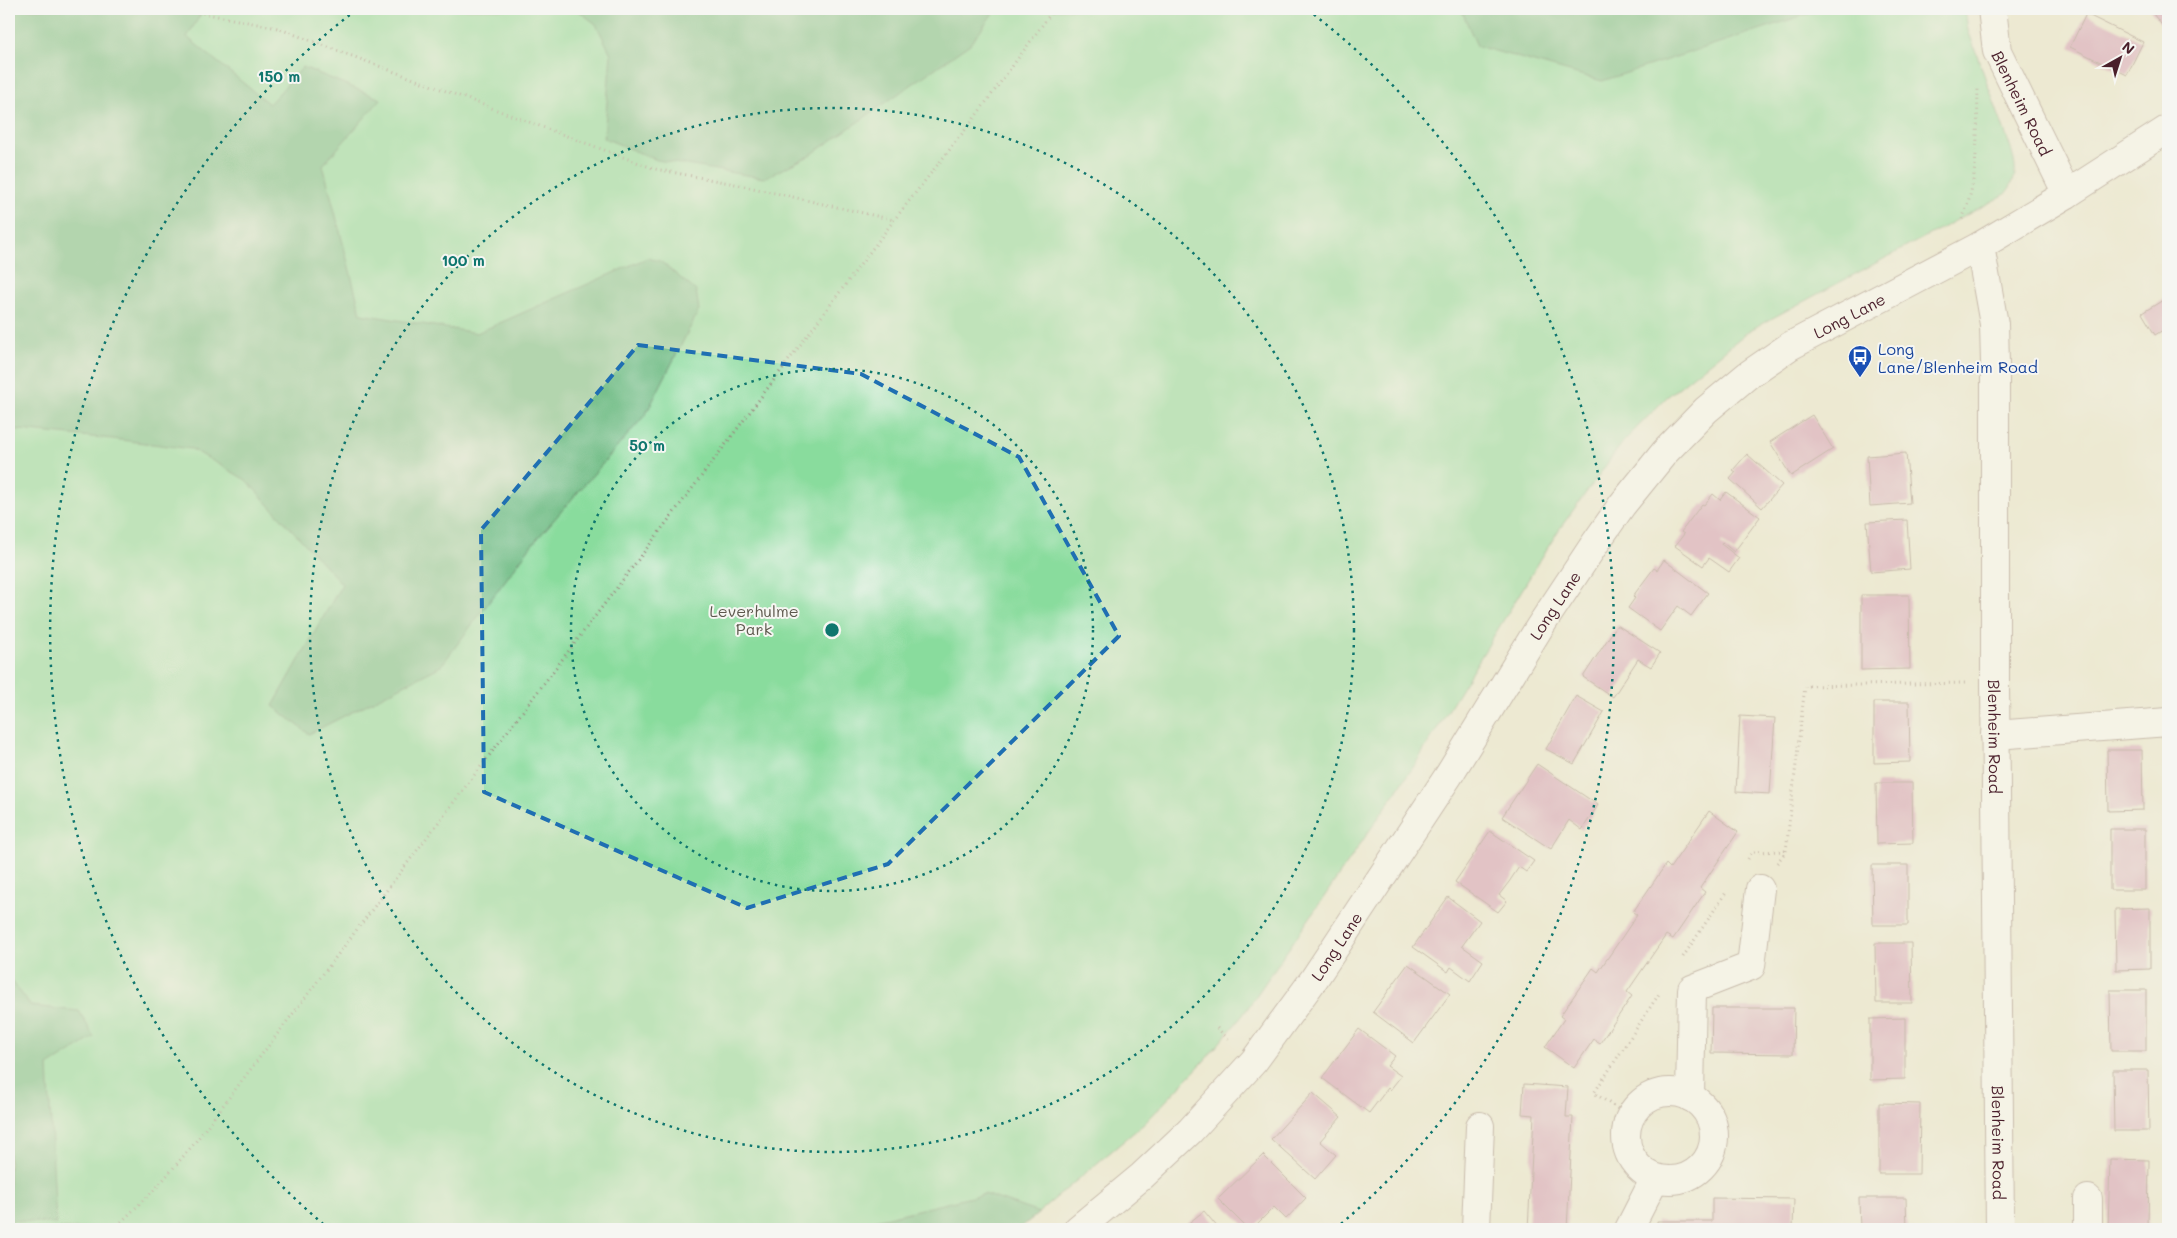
<svg xmlns="http://www.w3.org/2000/svg" width="2177" height="1238" viewBox="0 0 2177 1238" font-family="Mali,sans-serif">
<style>
.green{fill:#89dc9d;stroke:#6a7e64}
.forest{fill:#6ebc84;stroke:#5c6e58}
.building{fill:#d596b7}
.lines{fill:none;stroke-linecap:round;stroke-linejoin:round}
.minor-casing{stroke:#9c847e;stroke-width:30}
.path{stroke:#9c847e;stroke-width:3;stroke-dasharray:1 4;stroke-linecap:butt}
.minor{stroke:#fff;stroke-width:28}
.marked{fill:none;stroke:#1f6fb2;stroke-width:4;stroke-dasharray:10 6;stroke-linejoin:round}
.ring{fill:none;stroke:#0f766e;stroke-width:2.5;stroke-dasharray:2.5 5}
.labels{text-anchor:middle;dominant-baseline:central;stroke-width:4;stroke-linejoin:round;paint-order:stroke}
.street-label{font-size:16px;fill:#4a1f2b;stroke:#f6f6f2}
.transit-label{font-size:16px;fill:#164399;stroke:#f6f6f2;text-anchor:start}
.park-label{font-size:16px;fill:#5d584d;stroke:#f6f6f2}
.centre{fill:#0f766e;stroke:#f6f6f2;stroke-width:2.5}
.ring-label{font-size:15px;text-anchor:middle;font-weight:bold;fill:#0f766e;stroke:#f6f6f2;stroke-width:4;stroke-linejoin:round;paint-order:stroke}
</style>
<rect width="100%" height="100%" fill="#f6f6f2"/>
<filter id="ink" filterUnits="userSpaceOnUse"><feTurbulence type="fractalNoise" baseFrequency=".02" numOctaves="2"/><feDisplacementMap in="SourceGraphic" scale="10" xChannelSelector="R" yChannelSelector="G"/><feConvolveMatrix kernelMatrix="1 2 1 2 8 2 1 2 1" color-interpolation-filters="sRGB"/></filter>
<filter id="wash" filterUnits="userSpaceOnUse"><feTurbulence type="fractalNoise" baseFrequency=".0096" numOctaves="4" result="noise"/><feDisplacementMap in="SourceGraphic" scale="20" xChannelSelector="R" yChannelSelector="G"/><feGaussianBlur stdDeviation="1.12" result="paint"/><feColorMatrix in="noise" values="0 0 0 0 0 0 0 0 0 0 0 0 0 0 0 0 0 1.4 0 .05"/><feComposite in="paint" operator="in"/></filter>
<g filter="url(#wash)">
<rect width="100%" height="100%" fill="#ede9d2"/>
<!-- green -->
<path class="green" d="M9,9H1965L1968,30L2012,152C2017,171 2017,180 2004,195L1750,330L1667,397L1623,442L1558,531L1416,763L1243,1015L1205,1060L1145,1123L1019,1229H9Z"/>
<!-- forest -->
<path class="forest" d="M9,9H204L187,37L269,104L303,67L381,99L323,165L361,314L477,333L647,258L660,261L696,291L699,310L646,414L531,546L441,666L309,734L273,706L342,584L246,480L192,449L113,439L9,429Z
M576,9H996L970,44L809,156L764,178L657,160L604,138L611,54L596,24Z
M1461,9H1823L1602,81L1477,46Z
M9,981H12L31,1006L79,1011L94,1037L48,1066L56,1224L9,1220Z
M984,1194L1039,1213L1019,1229H838Z"/>
<g id="blocks">
<!-- building -->
<path class="building" d="M2152,9H2168V33L2150,10Z
M2086,14L2143,42L2127,75L2070,47Z
M2168,297V338L2163,330L2155,335L2142,313Z
M1812,415L1833,449L1791,476L1770,442Z
M1906,453L1910,503L1870,506L1867,456Z
M1747,454L1782,485L1762,508L1730,479L1736,472L1733,470Z
M1726,492L1760,517L1734,552L1722,542L1721,544L1739,558L1729,572L1709,558L1703,566L1675,546L1684,534L1681,532L1702,504L1704,505L1713,494L1720,500Z
M1907,520L1910,569L1871,572L1867,522Z
M1664,560L1708,593L1691,616L1678,606L1660,631L1628,608L1635,598L1633,596L1654,568L1657,570Z
M1861,595H1909L1910,669L1861,670Z
M1617,625L1660,653L1651,667L1638,659L1613,697L1583,677Z
M1576,696L1604,712L1574,764L1546,749Z
M1874,702H1909L1910,762L1874,763Z
M1740,716L1775,718L1770,794L1736,792Z
M2107,750H2142L2143,810L2108,811Z
M1537,764L1598,805L1582,830L1569,820L1551,849L1502,817Z
M1876,783H1912L1913,843L1877,844Z
M1709,811L1738,832L1700,888L1705,892L1673,939L1666,935L1627,992L1632,996L1600,1043L1594,1039L1574,1068L1545,1047L1564,1019L1560,1016L1593,968L1598,972L1618,943L1637,915L1633,912L1666,864L1670,868Z
M2110,829H2145V890H2110Z
M1490,831L1534,861L1526,872L1519,867L1509,882L1499,895L1507,901L1498,912L1455,882Z
M1872,865H1908V925H1873Z
M1448,897L1480,921L1462,946L1483,961L1470,981L1451,967L1448,972L1413,947Z
M2150,908V969L2116,970L2115,909Z
M1875,943H1911L1912,1003H1876Z
M1408,964L1450,994L1414,1043L1373,1012Z
M2110,990H2146V1051H2111Z
M1712,1008H1794L1793,1054L1711,1053Z
M1905,1018V1079L1870,1080V1019Z
M1359,1029L1395,1056L1387,1066L1401,1076L1390,1090L1388,1088L1369,1113L1322,1078Z
M2113,1070H2148L2149,1131H2114Z
M1524,1084L1568,1087L1566,1117H1573L1567,1229H1528L1534,1115L1522,1114Z
M1313,1093L1341,1117L1320,1141L1336,1155L1315,1179L1271,1139Z
M1879,1103L1920,1104L1919,1174H1879Z
M1263,1155L1306,1198L1286,1219L1274,1207L1252,1229H1248L1218,1199Z
M2110,1159L2149,1160L2148,1229H2108Z
M1712,1198L1794,1199L1793,1229H1657V1221H1712Z
M1859,1198H1906L1907,1229H1860Z
M1204,1211L1219,1229H1181Z"/>
</g>
</g>
<g filter="url(#ink)">
<use href="#blocks" fill-opacity="0" stroke="#9c847e" stroke-width="1"/>
<g class="lines">
<!-- minor casing -->
<g class="minor-casing">
<g id="minor">
<path id="s1" d="M1992,9L1997,51L2067,194"/>
<path id="s2" d="M1980,246L1994,324L1995,364V682L2000,1229"/>
<path d="M1995,735L2168,722"/>
<circle cx="1670" cy="1136" r="44"/>
<path d="M1690,1097L1692,989L1751,966L1760,889"/>
<path d="M2088,1199V1229"/>
<path id="s3" d="M1078,1229L1142,1176L1190,1131L1254,1061L1314,979L1449,775L1539,628L1594,545L1622,505L1665,452L1706,410L1748,375L1790,346L1980,246L2067,194L2168,129"/>
<path d="M1476,1229L1480,1126"/>
<path d="M1629,1229L1655,1178"/>
</g>
</g>
<!-- path -->
<path class="path" d="M183,9L277,28L655,169L735,184L894,220
M1962,219C1979,183 1977,126 1978,87
M1748,859L1752,852L1785,851
M1777,863L1786,851L1805,686L1965,683
M1683,957L1727,891
M1217,1028L1229,1040
M1630,1117L1594,1093L1659,994
M114,1229L158,1186L193,1145L701,477L894,220L973,120L1054,9"/>
<!-- minor -->
<use href="#minor" class="minor"/>
</g>
</g>
<!-- marked area -->
<path d="M0 0H2177V1238H0ZM638,345L861,374L1019,457L1119,636L888,864L747,908L484,792L481,530Z" fill="#ede9d2" fill-opacity=".55" fill-rule="evenodd"/>
<path class="marked" d="M638,345L861,374L1019,457L1119,636L888,864L747,908L484,792L481,530Z"/>
<!-- distance rings -->
<g class="ring">
<circle cx="832" cy="630" r="261"/>
<circle cx="832" cy="630" r="522"/>
<path d="M329 1229A782 782 0 0 1 356 10M1308 10A782 782 0 0 1 1335 1229"/>
</g>
<!-- icons -->
<defs>
<g id="bus-pin" transform="scale(1.25)"><path d="M0 17L-7.5 6A9.5 9.5 0 1 1 7.5 6Z" fill="#1a4fb4" stroke="#f6f6f2"/><path d="M-5-6H5V4H4V6H2V4H-2V6H-4V4H-5ZM-3.5-4V0h7V-4ZM-3.5 1.2v1.5H-2V1.2ZM2 1.2v1.5H3.5V1.2Z" fill="#fff"/></g>
</defs>
<g fill-rule="evenodd">
<use href="#bus-pin" x="1860" y="357"/>
</g>
<g class="labels">
<!-- street labels -->
<g class="street-label">
<text stroke="none"><textPath href="#s1" startOffset="100">Blenheim Road</textPath></text>
<text stroke="none"><textPath href="#s3" startOffset="1210">Long Lane</textPath></text>
<text stroke="none"><textPath href="#s3" startOffset="790">Long Lane</textPath></text>
<text stroke="none"><textPath href="#s2" startOffset="492">Blenheim Road</textPath></text>
<text stroke="none"><textPath href="#s3" startOffset="385">Long Lane</textPath></text>
<text stroke="none"><textPath href="#s2" startOffset="898">Blenheim Road</textPath></text>
</g>
<!-- transit labels -->
<g class="transit-label">
<text x="1878" y="348">Long<tspan x="1878" dy="18">Lane/Blenheim Road</tspan></text>
</g>
<!-- park labels -->
<g class="park-label">
<text x="754" y="610">Leverhulme<tspan x="754" dy="18">Park</tspan></text>
</g>
</g>
<circle cx="832" cy="630" r="8" class="centre"/>
<g class="ring-label">
<text x="279" y="82">150 m</text>
<text x="463" y="266">100 m</text>
<text x="647" y="451">50 m</text>
</g>
<!-- margin -->
<rect width="2177" height="1238" fill="none" stroke="#f6f6f2" stroke-width="30"/>
<!-- north arrow -->
<g transform="translate(2120 58) rotate(39)" stroke="#f6f6f2" stroke-width="4" paint-order="stroke">
<path d="M0-4L9 19L0 12L-9 19Z" fill="#4a1f2b"/>
<text y="-8" font-size="14" font-weight="bold" text-anchor="middle" fill="#4a1f2b">N</text>
</g>
</svg>
